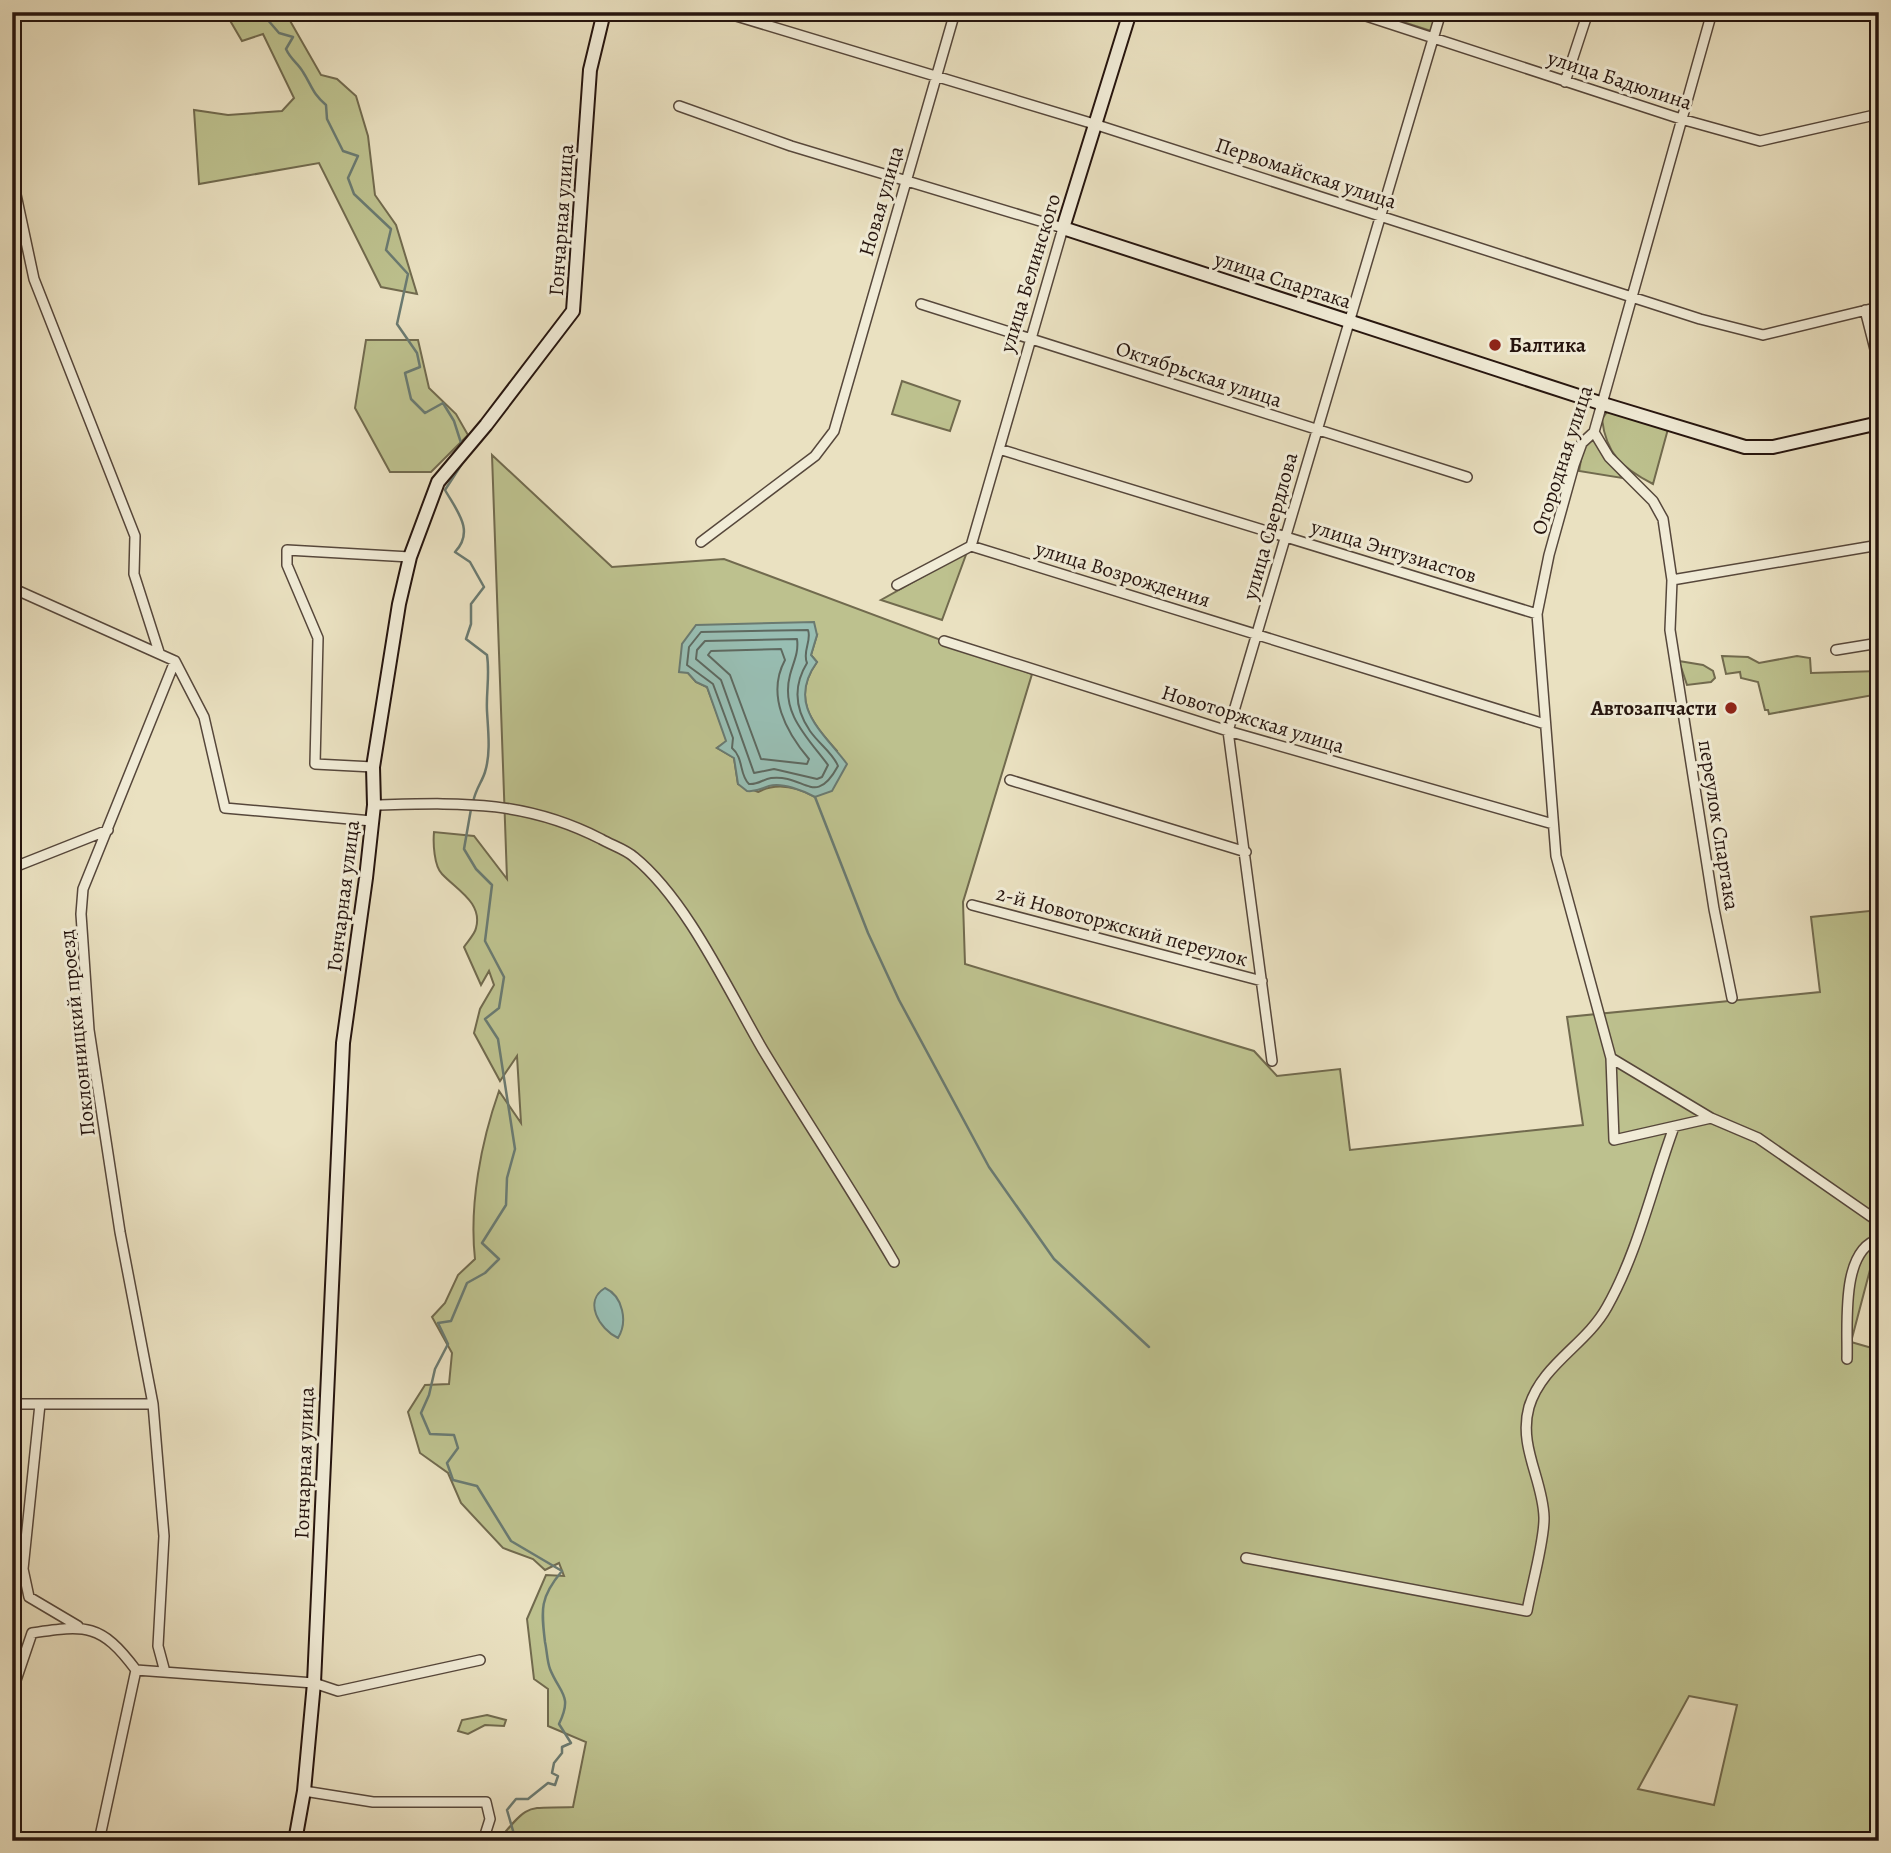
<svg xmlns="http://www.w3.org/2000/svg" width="1891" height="1853" viewBox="0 0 1891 1853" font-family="Alegreya,serif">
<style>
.green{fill:#bdc18e;stroke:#716a4e;stroke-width:2;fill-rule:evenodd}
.water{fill:#98beb3;stroke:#6a7a71;stroke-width:2}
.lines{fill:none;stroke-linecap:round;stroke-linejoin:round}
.shore{stroke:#5e6960;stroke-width:2}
.stream{stroke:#6a7a71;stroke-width:2.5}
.street-casing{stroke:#56473b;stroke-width:12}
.secondary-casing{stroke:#25140e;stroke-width:16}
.street{stroke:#f1ecd7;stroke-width:9}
.secondary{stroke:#f1ecd7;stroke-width:12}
.poi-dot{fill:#8f2418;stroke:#f1ecd7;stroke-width:2.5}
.labels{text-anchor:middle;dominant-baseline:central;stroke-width:6;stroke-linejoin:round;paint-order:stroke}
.street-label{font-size:21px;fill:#25140e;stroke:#f1ecd7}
.poi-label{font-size:21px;font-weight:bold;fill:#25140e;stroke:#f1ecd7;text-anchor:start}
</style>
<rect width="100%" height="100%" fill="#eae1c1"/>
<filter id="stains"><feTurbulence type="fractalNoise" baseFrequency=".00286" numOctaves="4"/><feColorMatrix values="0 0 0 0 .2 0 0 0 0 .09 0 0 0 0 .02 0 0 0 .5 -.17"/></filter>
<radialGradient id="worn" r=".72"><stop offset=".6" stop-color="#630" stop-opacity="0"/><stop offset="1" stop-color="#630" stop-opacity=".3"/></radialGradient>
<!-- green -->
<path class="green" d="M225,12H285L321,75L337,79L356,96L368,136L375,195L396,225L417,294L381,287L319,163L199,184L194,110L228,115L282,111L294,98L263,34L242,41Z
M1372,12H1436L1431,31Z
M366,340H418L429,388L456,414L468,435L431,472H390L355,408Z
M902,381L960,401L950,431L892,414Z
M1609,409L1668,429L1653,484C1622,468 1606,454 1602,419Z
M1589,439H1594L1622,478L1579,471L1584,443Z
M492,455L612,567L724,559L1032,674L963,902L965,964L1254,1051L1277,1076L1340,1069L1350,1150L1583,1125L1567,1017L1820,992L1811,917L1879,910V1248L1876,1247L1851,1342L1879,1350V1841H498C530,1801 526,1809 573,1807L586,1742L548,1726V1689L534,1679L527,1619L546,1575L564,1576L559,1563L545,1570L533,1559L503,1548L461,1503L448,1473L420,1453L408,1412L425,1385L449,1384L452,1353L432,1317L445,1303L458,1275L475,1259C469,1205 481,1142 499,1091L521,1123L517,1056L500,1081L474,1033L480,1009L494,985L489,971L481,985L464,947C467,942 475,934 476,928C483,903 457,890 442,874C434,866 433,843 434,832L474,836L507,879ZM817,635L811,655L817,662C791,698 811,722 837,751L815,797C797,787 777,782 758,792L738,784L734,758L717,748L727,741L707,687L696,682L688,673ZM1689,1696L1737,1705L1714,1805L1638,1789Z
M967,552L942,620L881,600Z
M1722,656L1748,657L1759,663L1797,656L1810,658L1811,673L1879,671V694L1769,714L1768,710H1765L1758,682L1741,678L1740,672L1726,674Z
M1679,661L1703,665L1713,671L1715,678L1711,682L1687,685Z
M487,1715L506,1720L504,1726L485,1725L468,1734L458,1731L462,1720Z"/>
<!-- water -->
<path class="water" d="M814,622L817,635L811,655L817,662C786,705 822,731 847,764L832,791L815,797C804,791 782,782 769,786C760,789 757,792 747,791L738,784L734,758L717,748L726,741L707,687L696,682L688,673L679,672L682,644L696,625Z
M605,1288C623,1296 628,1322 618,1338C599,1329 583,1301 605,1288Z"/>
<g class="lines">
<!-- shore -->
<path class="shore" d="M808,630C812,641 802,651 807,663C793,686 795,709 810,731C819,744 833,753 838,766C815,808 805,774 771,778C763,779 758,785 749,784C739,775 744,758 732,748L733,738L713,684L687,665L689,647L701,632Z
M797,639C799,653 793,663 790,675C780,713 808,738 828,765L822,777L817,779L774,769L754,773L721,680L696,659L697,650L705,641Z
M781,649L785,660C766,695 786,732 809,759L807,764L761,759L730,675L708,655L711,651Z"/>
<!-- stream -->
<path class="stream" d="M261,12L279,33L293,37L286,49C291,60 298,63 303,72C312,86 312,93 326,105L327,119L343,151L358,156L348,178L354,194L391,229L386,250L408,274L397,324L417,353L420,367L405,373L411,399L425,413L443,403L454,421L462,446
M465,459L445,490C457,511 475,531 455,552L470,562L484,587L471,604V624L466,639L487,655C490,675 486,692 487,711C488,730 491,753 485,772C482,782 476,788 473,802
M815,797L868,933L899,1000L989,1167L1054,1259L1149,1347
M471,809L464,849L476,869L492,885L485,941L504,977L499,1008L485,1019L498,1039L515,1149L507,1178L506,1205L482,1243L499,1259L485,1273L467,1283L451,1321L438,1323L448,1344L435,1369L429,1395L421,1413L430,1434L454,1435L458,1448L447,1463L453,1480L477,1486L511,1541L562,1571C540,1597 541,1609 545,1642C547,1651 547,1661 550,1669C560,1694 573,1695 559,1724L571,1743L562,1747V1753L554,1763L552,1773L558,1776L555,1785L548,1783L528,1799H516L507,1810L516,1841"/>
<!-- street casing -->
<g class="street-casing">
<path id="street" d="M723,12L1094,124L1700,319L1763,335L1879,307
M1354,12L1681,119L1760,141L1879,114
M1712,12L1594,432L1582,443L1574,465L1549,555L1537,614L1556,856L1611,1058L1614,1140L1711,1118L1758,1138L1879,1222
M1565,82L1588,12
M679,106L791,146L1063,228L971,546
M12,176L34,279L135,536L134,574L159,652
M921,304L1467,477
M1865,310L1879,365
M1594,432L1609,457L1653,501L1663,519L1672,580L1670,630L1714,909L1732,998
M999,449L1537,614
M701,542L815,456L834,431L955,12
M1672,580L1879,545
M897,585L971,546L1545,724
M12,588L175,661L204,717L225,808L372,821
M944,641L1228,731L1553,824
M1836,650L1879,643
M373,767L315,764L318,638L287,565V550L410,557
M1010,780L1246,852
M374,805C458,803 523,799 601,839C611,845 625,849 634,857C687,900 728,990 763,1050C806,1121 852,1190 894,1262
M12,868L108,830
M972,905L1262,981
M1611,1058L1711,1118
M1272,1061L1228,731L1441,12
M1847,1359C1848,1326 1840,1250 1879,1239
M12,1404H153
M40,1404L23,1569L29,1597L78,1626
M1246,1558L1527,1611C1531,1588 1545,1539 1544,1517C1543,1480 1518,1446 1529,1407C1542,1364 1586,1345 1607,1307C1638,1252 1652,1187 1674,1127
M165,1672L158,1646L164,1536L153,1404L120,1232L89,1030L81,914L83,889L175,661
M13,1689L32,1633C86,1625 101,1623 136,1670L314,1683L338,1691L480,1660
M304,1791L373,1802H486L490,1819L483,1841
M99,1841L136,1670"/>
</g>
<!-- secondary casing -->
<g class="secondary-casing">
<path id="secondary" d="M1130,12L1063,228L1600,403L1745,447H1773L1879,423
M295,1841L304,1791L314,1683L343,1043L366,878L374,805L373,767L399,604L410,557L438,482L486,425L573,311L590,70L604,12"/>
</g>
<!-- street -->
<use href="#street" class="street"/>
<!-- secondary -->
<use href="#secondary" class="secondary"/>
</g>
<!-- markers -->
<g class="poi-dot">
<circle cx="1495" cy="345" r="7"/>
<circle cx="1731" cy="708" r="7"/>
</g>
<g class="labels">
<!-- street labels -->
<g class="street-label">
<text transform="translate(1620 80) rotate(18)">улица Бадюлина</text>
<text transform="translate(1306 173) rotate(18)">Первомайская улица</text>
<text transform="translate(881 201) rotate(-74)">Новая улица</text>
<text transform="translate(561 220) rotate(-86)">Гончарная улица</text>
<text transform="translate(1030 273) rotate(-73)">улица Белинского</text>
<text transform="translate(1283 280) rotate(18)">улица Спартака</text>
<text transform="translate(1199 374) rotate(18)">Октябрьская улица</text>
<text transform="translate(1562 460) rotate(-72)">Огородная улица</text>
<text transform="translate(1270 526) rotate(-74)">улица Свердлова</text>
<text transform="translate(1394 551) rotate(17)">улица Энтузиастов</text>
<text transform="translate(1123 574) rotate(17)">улица Возрождения</text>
<text transform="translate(1253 719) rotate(17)">Новоторжская улица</text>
<text transform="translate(1719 825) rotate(81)">переулок Спартака</text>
<text transform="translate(343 896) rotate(-83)">Гончарная улица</text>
<text transform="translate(1122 926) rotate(15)">2-й Новоторжский переулок</text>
<text transform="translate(77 1033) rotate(-96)">Поклонницкий проезд</text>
<text transform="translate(304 1463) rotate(-88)">Гончарная улица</text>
</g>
<!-- poi labels -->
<g class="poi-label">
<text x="1509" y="345">Балтика</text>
<text x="1717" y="708" text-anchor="end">Автозапчасти</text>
</g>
</g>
<!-- margin -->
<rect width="1891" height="1853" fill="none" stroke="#eae1c1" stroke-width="42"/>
<rect x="14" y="14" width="1863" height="1825" fill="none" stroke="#25140e" stroke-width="3.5"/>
<rect x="21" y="21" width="1849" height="1811" fill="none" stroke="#25140e" stroke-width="2"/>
<rect width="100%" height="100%" filter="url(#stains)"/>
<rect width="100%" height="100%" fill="url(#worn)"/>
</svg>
